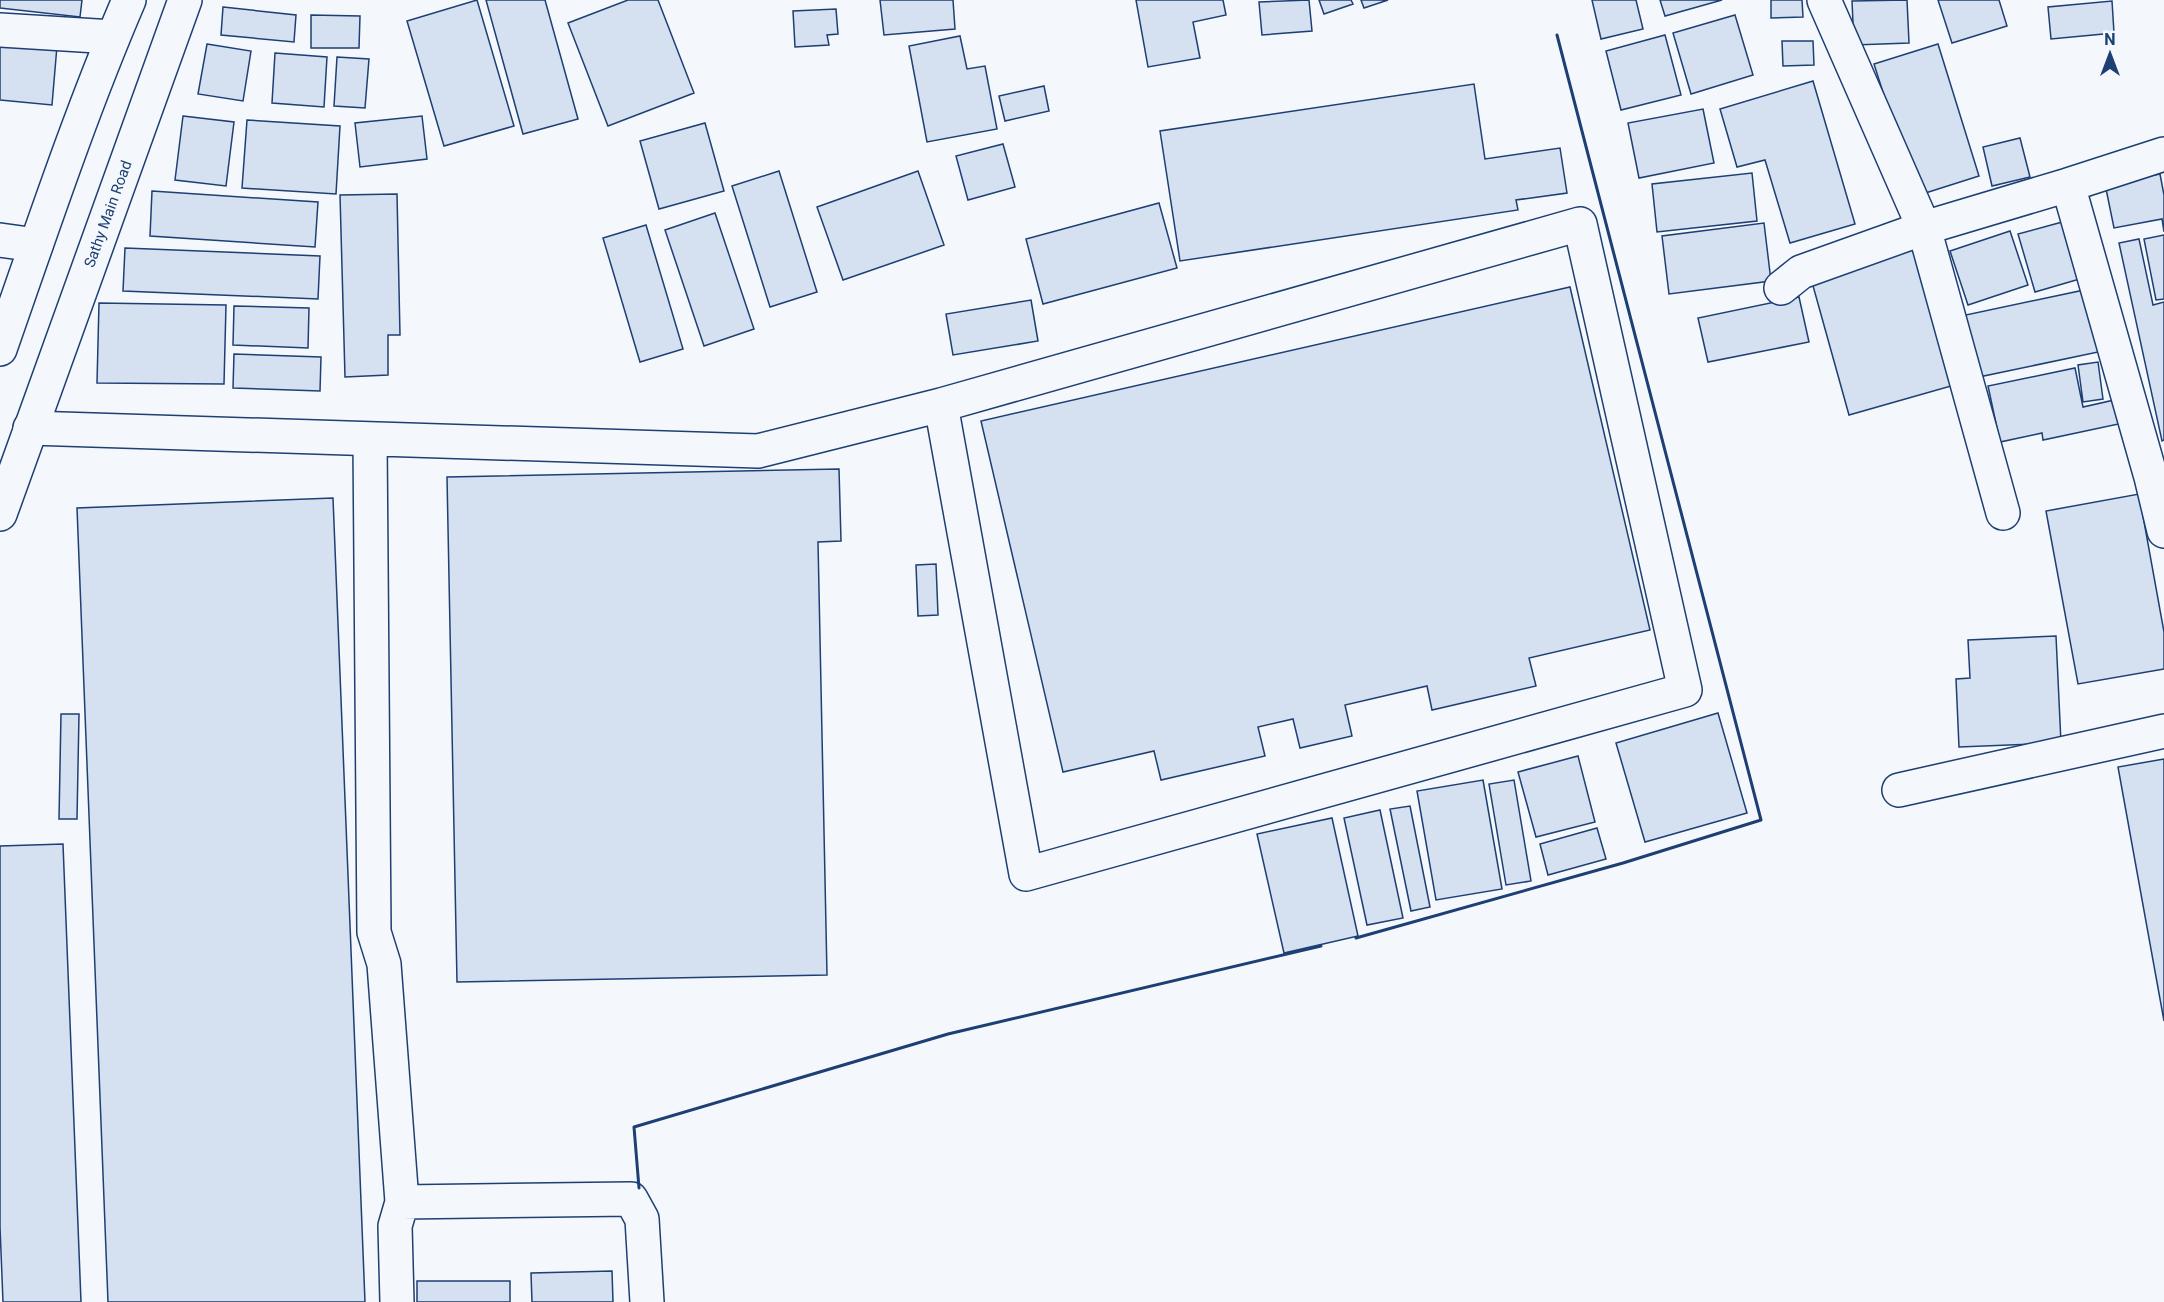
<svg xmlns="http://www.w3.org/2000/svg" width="2164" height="1302" viewBox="0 0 2164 1302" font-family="Roboto,sans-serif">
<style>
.building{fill:#d5e0f0;stroke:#1d3f73;stroke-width:1.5}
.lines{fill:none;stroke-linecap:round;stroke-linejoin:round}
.street-casing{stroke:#1d3f73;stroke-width:36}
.highway-casing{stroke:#1d3f73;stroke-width:36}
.street{stroke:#f4f7fb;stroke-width:33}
.highway{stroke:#f4f7fb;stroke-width:33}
.wall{stroke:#1d3f73;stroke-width:3}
.labels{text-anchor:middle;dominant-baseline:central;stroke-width:4.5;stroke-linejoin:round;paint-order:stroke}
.street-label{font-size:15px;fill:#1d3f73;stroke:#f4f7fb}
</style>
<rect width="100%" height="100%" fill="#f4f7fb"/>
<!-- building -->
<path class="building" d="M0,0H82L80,17L0,8Z
M477,0L514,126L444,146L407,21Z
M486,0H545L578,119L523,134Z
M628,0H658L694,93L608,126L568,23Z
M880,0H953L955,29L884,35Z
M1136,0H1223L1226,15L1193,22L1200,58L1148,67Z
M1309,0L1312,31L1262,35L1259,2Z
M1319,0H1351L1353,4L1324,14Z
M1361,0H1388L1364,8Z
M1592,0H1636L1643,29L1601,39Z
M1660,0H1722L1665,16Z
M1771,0H1802L1803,17L1771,18Z
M1907,0L1909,43L1854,45L1852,1Z
M1938,0H1999L2007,26L1952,43Z
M2112,1L2114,33L2051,39L2048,7Z
M223,7L296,15L294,42L221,35Z
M836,9L838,34L827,35L829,45L795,47L793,11Z
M311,15L360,16L359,48H311Z
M1735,15L1753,75L1691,94L1673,33Z
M1665,35L1681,95L1621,110L1606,51Z
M960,36L967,69L985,66L997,129L927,142L909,46Z
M0,40L57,46L52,105L0,100Z
M1782,41H1813L1814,65L1783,66Z
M207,44L251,51L243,101L198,94Z
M1938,44L1979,176L1916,196L1874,64Z
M275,53L327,57L324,107L272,103Z
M337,57L369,59L365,108L334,106Z
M1813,81L1855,224L1790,243L1765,160L1737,167L1720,109Z
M1474,84L1485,159L1560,148L1567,193L1516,200L1518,210L1180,261L1160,131Z
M1044,86L1049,111L1005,121L999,96Z
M1703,109L1714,163L1639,178L1628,123Z
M183,116L234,122L226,186L175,180Z
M422,116L427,159L360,167L355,123Z
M247,120L340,126L336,194L242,188Z
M705,123L724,191L659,209L640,141Z
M2020,138L2030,177L1992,186L1983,147Z
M1003,144L1015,187L968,200L956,156Z
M779,171L817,292L770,307L732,186Z
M918,171L944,245L843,280L817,207Z
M1752,173L1757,221L1657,232L1652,184Z
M2160,174L2164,195V232L2162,219L2114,228L2105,184Z
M152,191L318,202L315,247L150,236Z
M397,194L400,335H388V375L345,377L340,195Z
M1159,203L1177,268L1043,304L1026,239Z
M715,213L754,329L704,346L665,230Z
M2066,221L2083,278L2035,292L2018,234Z
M1764,223L1771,281L1669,294L1662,236Z
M646,225L683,349L640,362L603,238Z
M2010,231L2028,285L1968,305L1950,251Z
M2164,235V299L2156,300L2144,239Z
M2139,239L2153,305L2164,302V440L2162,441L2119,243Z
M1912,247L1951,386L1849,415L1810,275Z
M125,248L320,256L318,299L123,291Z
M1570,287L1650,630L1529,658L1536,686L1432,710L1427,686L1345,705L1352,736L1300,748L1293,719L1258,727L1265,756L1161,780L1154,751L1063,772L981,421Z
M2089,289L2103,351L1974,378L1961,316Z
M1799,297L1809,342L1708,362L1698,318Z
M1031,300L1038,341L953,355L946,314Z
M99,303L226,305L224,384L97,383Z
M234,306L309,308L308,348L233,345Z
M234,354L321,357L320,391L233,388Z
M2098,362L2103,399L2083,402L2078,365Z
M2075,368L2083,407L2123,398L2128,422L2043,440L2042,433L2000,442L1988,386Z
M839,469L841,541L818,542L827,975L457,982L447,477Z
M2139,494L2164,632V669L2078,684L2046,511Z
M333,498L365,1302H108L77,508Z
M936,564L938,615L918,616L916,565Z
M2056,636L2061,743L1959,747L1956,679L1970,678L1968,640Z
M1718,713L1747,813L1645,842L1616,743Z
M61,714H79L77,819H59Z
M1578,756L1595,822L1536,837L1518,772Z
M2164,759V1021L2118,767Z
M1483,780L1502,889L1436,900L1417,791Z
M1514,780L1531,881L1506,885L1489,784Z
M1410,806L1430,907L1411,911L1390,809Z
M1380,810L1403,918L1367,925L1344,818Z
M1332,818L1358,936L1284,953L1257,834Z
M1597,828L1606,859L1548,875L1540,844Z
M63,844L81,1302H3L0,1227V846Z
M612,1271L613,1302H532L531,1273Z
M417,1281H510V1302H417Z"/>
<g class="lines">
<!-- street casing -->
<g class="street-casing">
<path id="street" d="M1824,0L1924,228L2003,513
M0,30L113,37
M2068,185L2164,154
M0,240L36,245
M1781,288L1801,272L1924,228L2068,185L2151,477L2164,531
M30,428L758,451L941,405L1580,224L1685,690L1026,874L941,405
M370,439L374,932L384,964L402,1202L395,1226L397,1302
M1899,790L2164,731
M402,1202L631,1199L642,1219L647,1302"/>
</g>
<!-- highway casing -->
<g class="highway-casing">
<path id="highway" d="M0,349C41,232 80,114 129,0
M0,514L185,0"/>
</g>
<!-- street -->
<use href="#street" class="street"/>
<!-- highway -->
<use href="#highway" class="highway"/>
<!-- wall -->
<path class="wall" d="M1356,938L1623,863L1761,820L1557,35
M639,1188L634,1127L948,1034L1321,946"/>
</g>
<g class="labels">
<!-- street labels -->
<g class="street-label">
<text transform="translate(108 214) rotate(-70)">Sathy Main Road</text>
</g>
</g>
<!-- north arrow -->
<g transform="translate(2110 54)" stroke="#f4f7fb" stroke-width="4.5" paint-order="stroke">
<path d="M0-4.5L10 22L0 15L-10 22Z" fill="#1d3f73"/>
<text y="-9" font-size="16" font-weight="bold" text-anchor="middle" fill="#1d3f73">N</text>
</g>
</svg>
